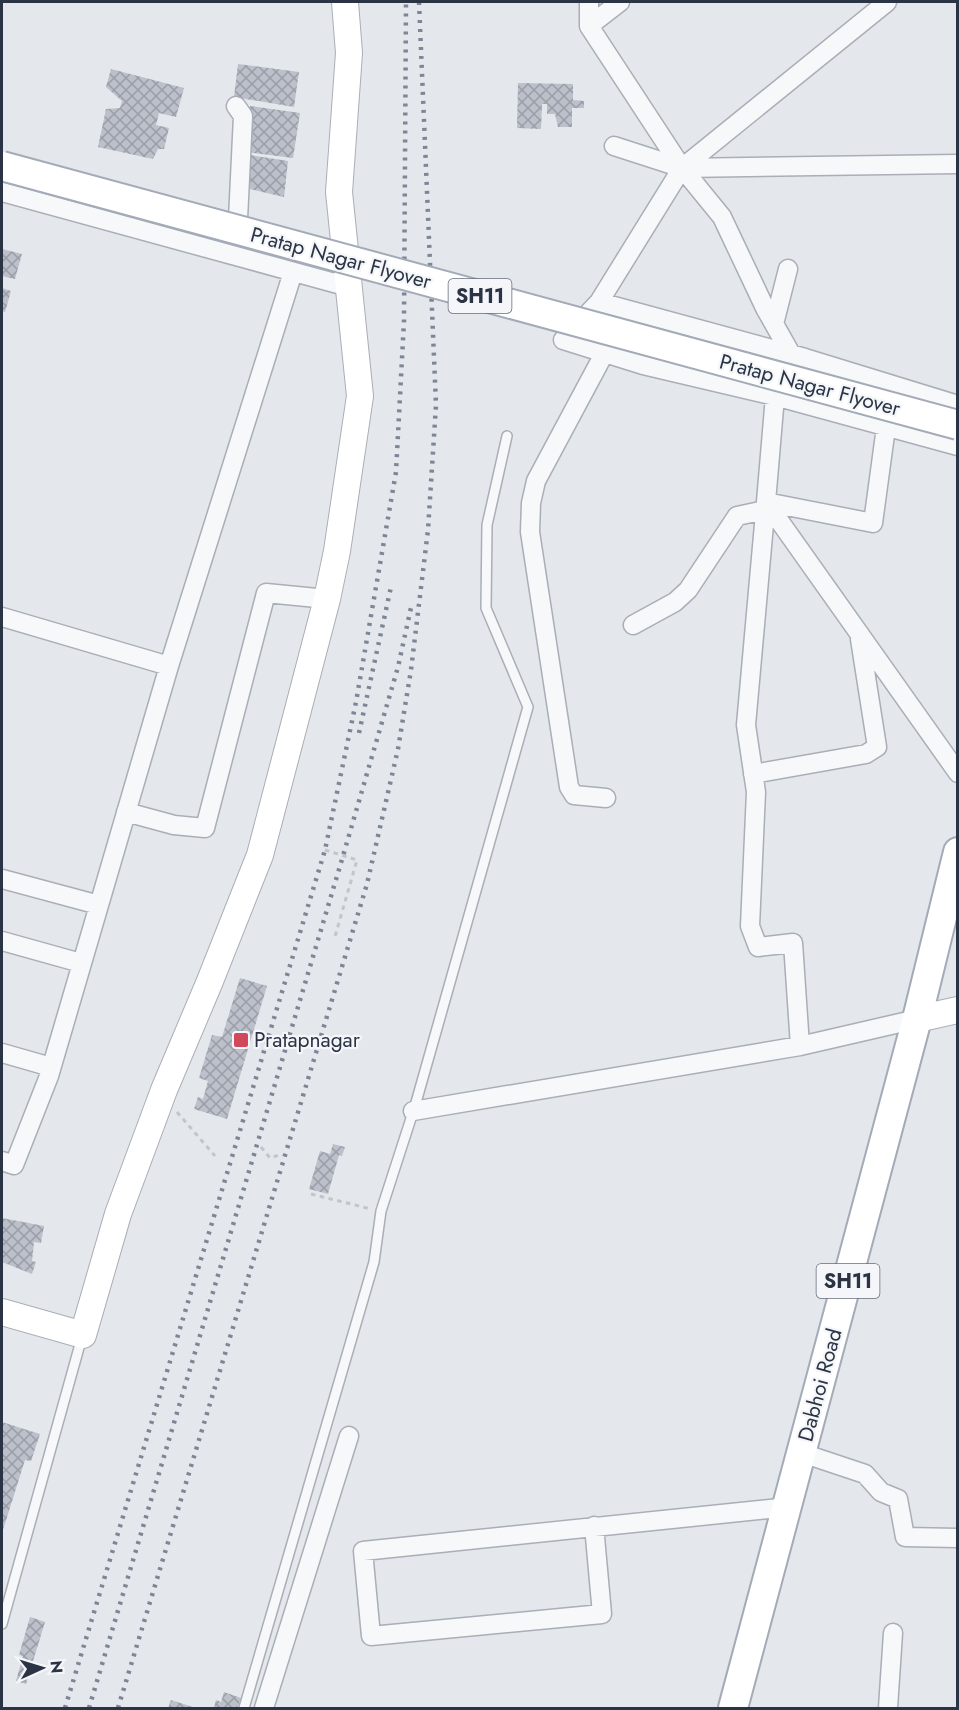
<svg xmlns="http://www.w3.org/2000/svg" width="959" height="1710" viewBox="0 0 959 1710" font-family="Jost,sans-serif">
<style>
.building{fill:url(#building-cross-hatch)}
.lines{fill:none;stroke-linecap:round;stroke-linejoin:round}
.lane-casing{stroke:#a9aeb7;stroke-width:12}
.street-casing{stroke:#a9aeb7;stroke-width:21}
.secondary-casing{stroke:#a9aeb7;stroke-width:28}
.primary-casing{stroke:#a3abb8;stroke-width:32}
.path{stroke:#c2c5cb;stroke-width:3;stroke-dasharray:4.5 4.5;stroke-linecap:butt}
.lane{stroke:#f7f8fa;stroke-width:9}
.street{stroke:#f7f8fa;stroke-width:18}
.secondary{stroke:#fff;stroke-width:26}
.primary{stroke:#fff;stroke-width:28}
.rail{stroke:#7d8696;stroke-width:4.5;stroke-dasharray:3 6;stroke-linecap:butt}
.primary-bridge-casing{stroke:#a3abb8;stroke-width:32;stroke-linecap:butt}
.primary-bridge{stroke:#fff;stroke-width:28}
.poi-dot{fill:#d1495b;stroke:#f4f6f9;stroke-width:2}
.labels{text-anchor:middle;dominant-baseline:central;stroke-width:4.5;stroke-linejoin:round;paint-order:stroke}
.shield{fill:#f4f6f9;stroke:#676e7b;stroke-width:1.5}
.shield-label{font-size:20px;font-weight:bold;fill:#2b3445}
.street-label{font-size:21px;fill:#2b3445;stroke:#f4f6f9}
.poi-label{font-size:21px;fill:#2b3445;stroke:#f4f6f9;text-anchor:start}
</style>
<defs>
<pattern id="building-cross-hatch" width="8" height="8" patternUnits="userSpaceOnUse" patternTransform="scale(1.5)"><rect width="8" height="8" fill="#bbc0ca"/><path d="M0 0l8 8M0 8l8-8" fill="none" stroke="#989da6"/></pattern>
</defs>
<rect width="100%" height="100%" fill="#e4e7ec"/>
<!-- building -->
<path class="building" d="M238,64L299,72L294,107L234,97Z
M111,69L184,88L176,117L159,113L156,125L169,128L164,149H158L153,159L98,147L106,109L120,108L122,101L106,87Z
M518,83L573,84V100L584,101V108H572V127H558L555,114H547V104H542L541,129L517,128Z
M250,106L300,113L293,158L247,152Z
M250,155L288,161L284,197L250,189Z
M2,249L22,254L15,279L2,276Z
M2,288L11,291L5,312L2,311Z
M240,978L267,986L227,1119L194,1109L198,1097L203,1099L208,1081L199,1078L212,1035L222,1037Z
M333,1144L345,1147L342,1156L339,1155L328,1194L309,1189L320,1151L330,1154Z
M2,1218L44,1226L41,1243L34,1242L32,1261L36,1262L32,1274L2,1262Z
M2,1422L40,1434L31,1461L25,1460L2,1533Z
M30,1617L45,1622L26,1684L16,1681L23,1656L19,1655Z
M224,1692L241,1698L237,1708H214L216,1700L221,1702Z
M171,1700L196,1708H168Z"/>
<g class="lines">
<!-- lane casing -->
<g class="lane-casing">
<path id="lane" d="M2,1624L82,1337
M244,1708L374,1262L381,1211L415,1106L528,707L486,608L487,525L507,436"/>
</g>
<!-- street casing -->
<g class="street-casing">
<path id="street" d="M589,2V26L682,168L722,217L765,308L791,354
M887,2L682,168L599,302L563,340L643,365L775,396L958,446
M589,26L620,2
M236,106L243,116L238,219
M614,146L682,168L958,164
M2,192L349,287
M599,302L805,358L958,405
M774,324L788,269
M605,352L536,481L531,503L530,532L569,787L574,795L606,798
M775,396L766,502L958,773
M2,617L169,666
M633,625L675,602L688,590L737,516L765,510
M753,774L866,754L877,747L860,639
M126,812L174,825L205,828L266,593L327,599
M2,879L99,905
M2,941L81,963
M800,1046L793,943L758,947L750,926L756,792L746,725L766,502L873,523L886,427
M2,1053L51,1067
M413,1111L800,1046L917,1019
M2,1161L14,1165L49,1076L169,666L293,272
M802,1453L865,1474L881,1492L898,1499L905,1537L958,1538
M594,1526L602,1614L371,1636L363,1551L788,1507
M264,1708L349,1436
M888,1708L893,1633"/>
</g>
<!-- secondary casing -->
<g class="secondary-casing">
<path id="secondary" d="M917,1019L958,1010
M2,1312L83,1335L118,1214L164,1090L210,981L260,855L327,599L337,551L360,396L339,192L349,53L345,2"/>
</g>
<!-- primary casing -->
<g class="primary-casing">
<path id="primary" d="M733,1708L917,1019L958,852"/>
</g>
<!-- path -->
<path class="path" d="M325,850L357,860L334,940
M177,1112L215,1156
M261,1147L270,1158L279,1155
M311,1194L371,1209"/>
<!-- lane -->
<use href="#lane" class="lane"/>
<!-- street -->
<use href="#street" class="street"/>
<!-- secondary -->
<use href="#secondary" class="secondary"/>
<!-- primary -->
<use href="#primary" class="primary"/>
<!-- rail -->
<path class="rail" d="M359,733L391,587
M65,1708L325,850L356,702L396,472L404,321L406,2
M89,1708L343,856L398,667L412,603
M118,1708L367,884L398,749L411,670L428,530L436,405L419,2"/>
<!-- primary-bridge casing -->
<g class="primary-bridge-casing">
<path id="primary-bridge" d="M2,166L958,425"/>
</g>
<!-- primary-bridge -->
<use href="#primary-bridge" class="primary-bridge"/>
</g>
<!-- markers -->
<rect class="poi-dot" x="233" y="1032" width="16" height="16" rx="3"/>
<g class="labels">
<!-- shield labels -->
<g class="shield">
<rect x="448.5" y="279" width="63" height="34" rx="4.5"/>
<rect x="816.5" y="1264" width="63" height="34" rx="4.5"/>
</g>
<g class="shield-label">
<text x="480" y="296">SH11</text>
<text x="848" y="1281">SH11</text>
</g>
<!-- street labels -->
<g class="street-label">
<text transform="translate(341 258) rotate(15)">Pratap Nagar Flyover</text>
<text transform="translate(810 385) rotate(15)">Pratap Nagar Flyover</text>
<text transform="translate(820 1385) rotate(-75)">Dabhoi Road</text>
</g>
<!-- poi labels -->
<g class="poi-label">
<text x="254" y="1040">Pratapnagar</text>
</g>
</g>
<!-- border -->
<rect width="959" height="1710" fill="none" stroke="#2b3445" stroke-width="6"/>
<!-- north arrow -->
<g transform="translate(42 1668) rotate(86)" stroke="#f4f6f9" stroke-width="4.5" paint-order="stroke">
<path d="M0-4.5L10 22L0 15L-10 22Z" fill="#2b3445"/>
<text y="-9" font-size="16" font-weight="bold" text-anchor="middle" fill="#2b3445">N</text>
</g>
</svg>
